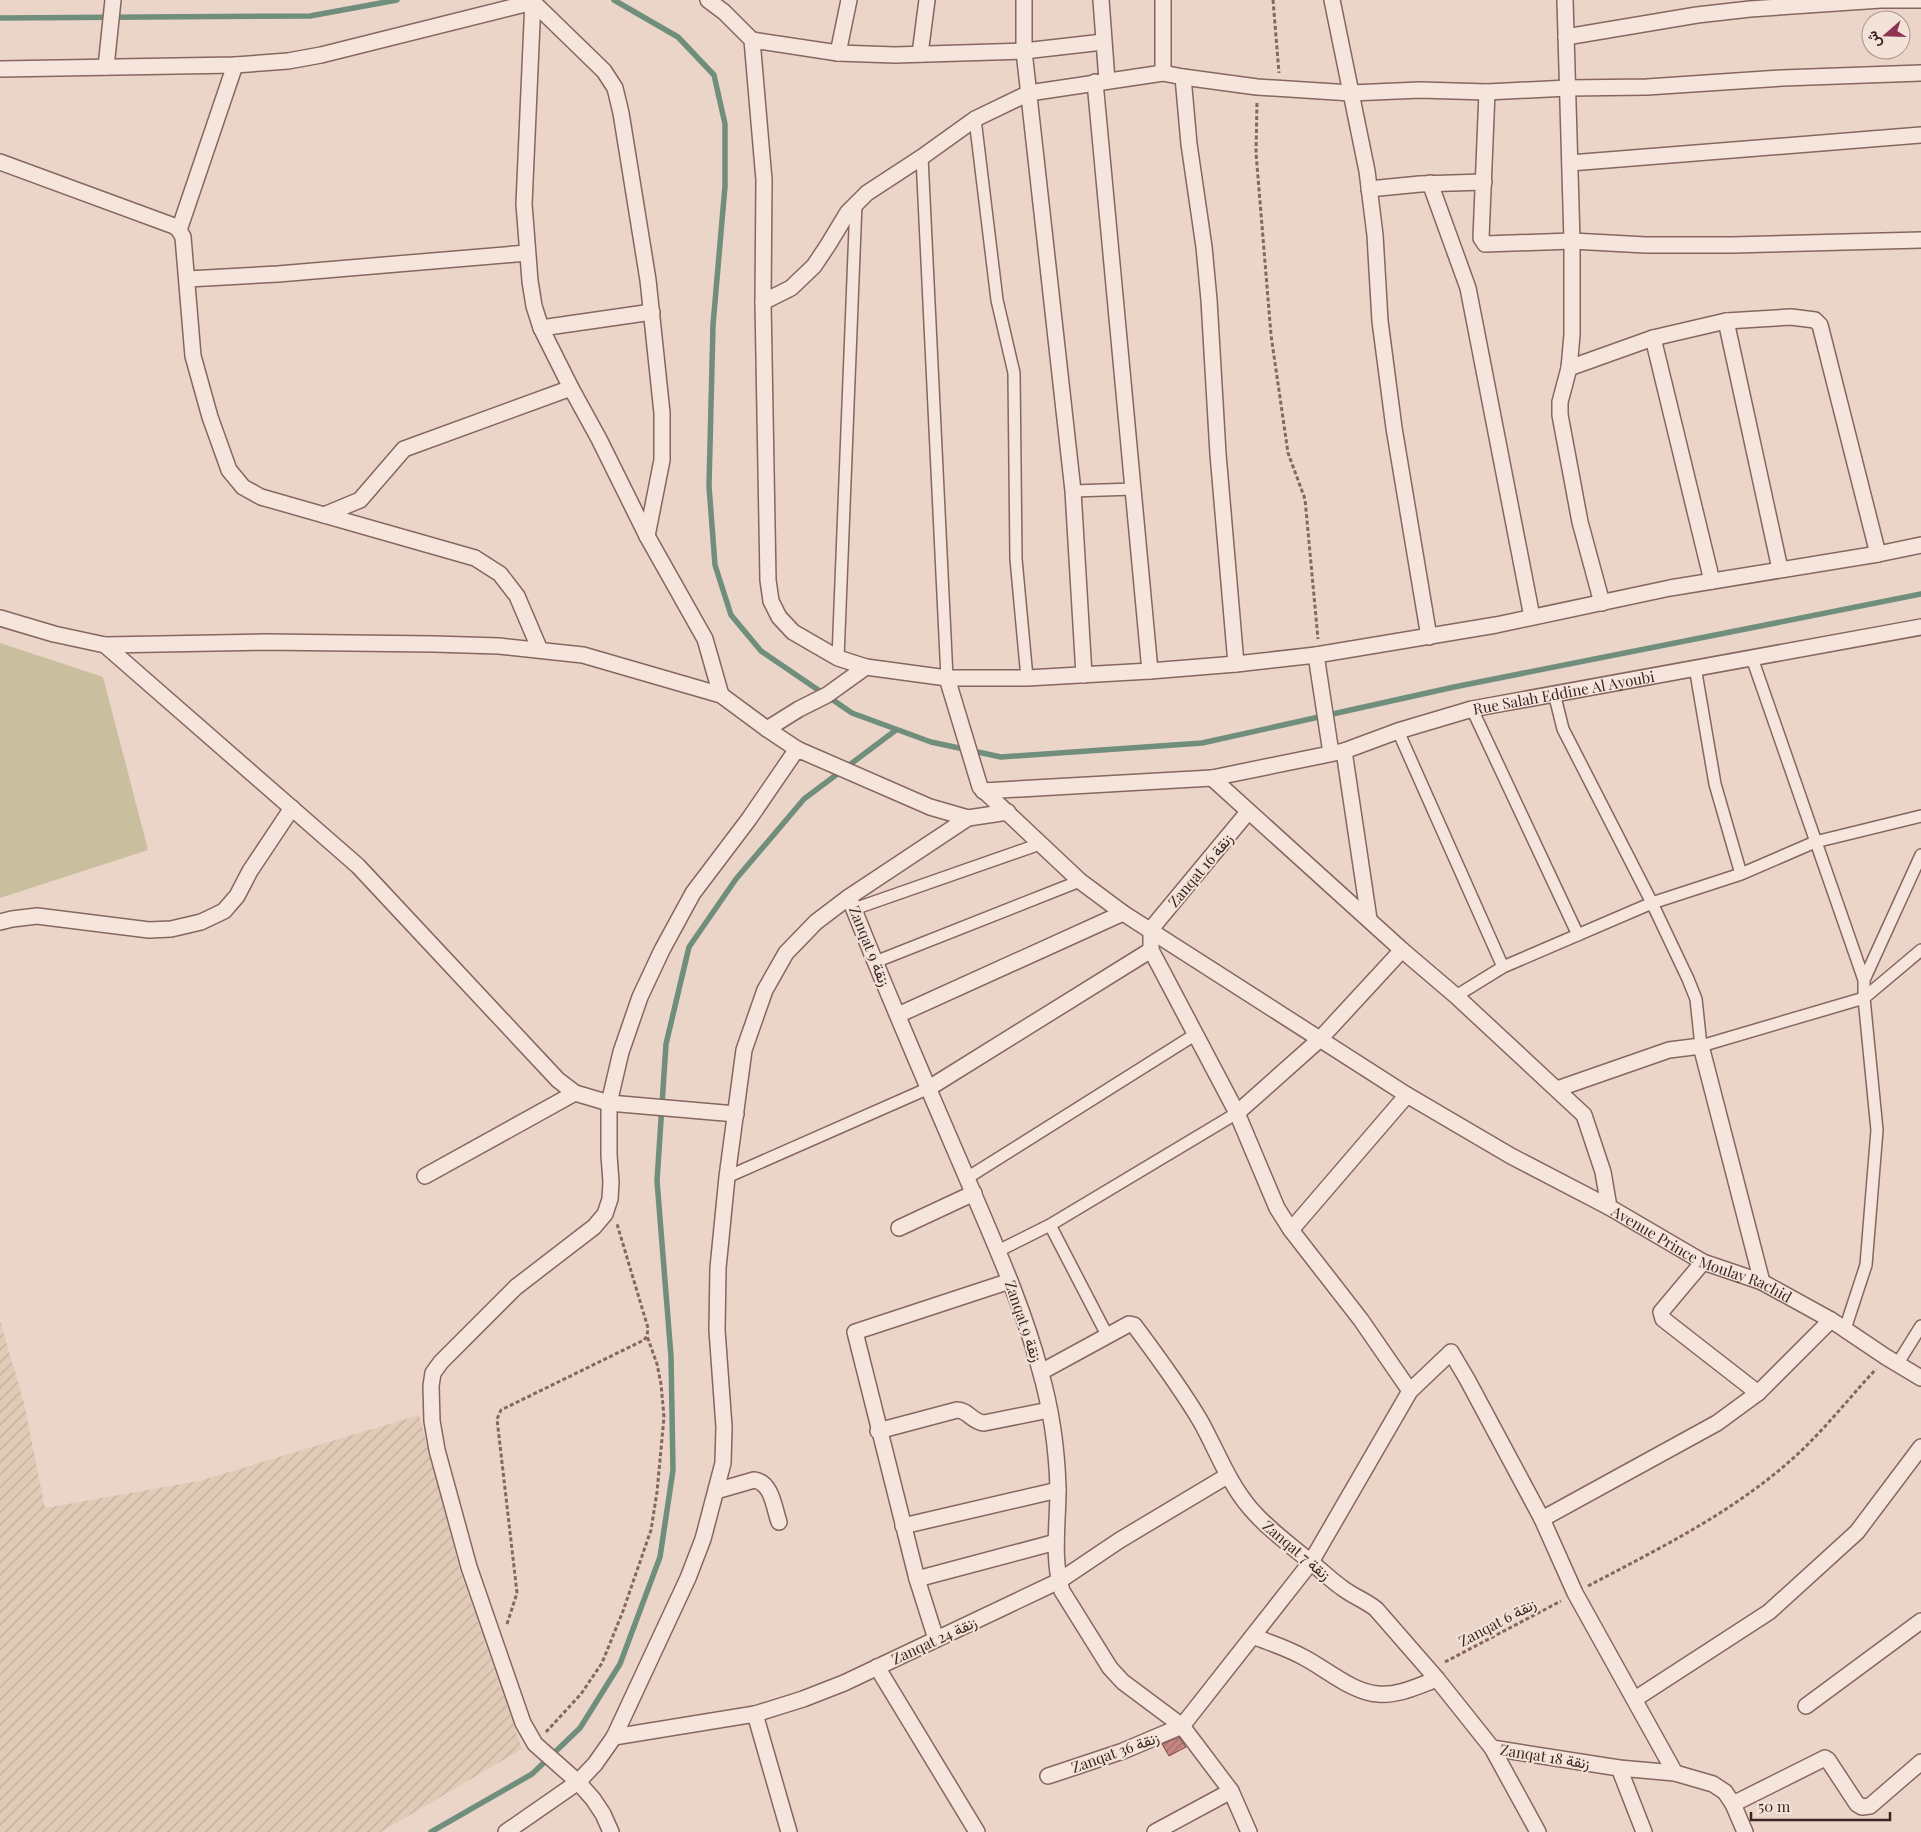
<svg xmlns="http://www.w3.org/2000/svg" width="1921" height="1832" viewBox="0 0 1921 1832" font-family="'Playfair Display',Vazirmatn,serif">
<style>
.farmland{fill:url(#farmland-furrows)}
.green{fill:#c9be9e}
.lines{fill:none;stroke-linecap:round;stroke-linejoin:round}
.stream{stroke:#708e7c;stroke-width:5.5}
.building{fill:url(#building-hatch);stroke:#834947}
.pedestrian-casing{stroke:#86665f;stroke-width:14}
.minor-casing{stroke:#86665f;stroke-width:18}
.path{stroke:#86665f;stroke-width:3;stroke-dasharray:4 2.5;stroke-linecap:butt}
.pedestrian{stroke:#f6e5dc;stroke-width:11}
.minor{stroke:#f6e5dc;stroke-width:15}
.labels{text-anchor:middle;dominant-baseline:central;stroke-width:4;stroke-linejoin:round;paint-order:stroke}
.street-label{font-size:15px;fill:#382421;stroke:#f3e2d8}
</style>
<defs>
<pattern id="farmland-furrows" width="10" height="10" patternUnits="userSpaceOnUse" patternTransform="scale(1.25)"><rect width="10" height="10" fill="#e0cbb7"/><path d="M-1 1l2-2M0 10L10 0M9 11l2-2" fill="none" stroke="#c1ae9d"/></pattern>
<pattern id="building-hatch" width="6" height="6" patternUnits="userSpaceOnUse" patternTransform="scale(1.25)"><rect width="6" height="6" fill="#c68682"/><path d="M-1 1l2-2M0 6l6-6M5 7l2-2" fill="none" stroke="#a26d6a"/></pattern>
</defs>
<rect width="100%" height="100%" fill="#ebd5c9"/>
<!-- farmland -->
<path class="farmland" d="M0,1321L24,1403L45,1508L199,1481L419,1415L460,1571L522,1749L381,1832H0Z"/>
<!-- green -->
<path class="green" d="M0,643L103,677L148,850L0,898Z"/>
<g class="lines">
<!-- stream -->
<path class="stream" d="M614,0L678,37L714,75L725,124V186L713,325L709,486L715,565L731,615L761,651L852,713L931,742L1001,757L1202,743L1454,687L1921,594
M0,18L310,16L397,0
M431,1832L532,1774L580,1728L620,1664L660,1557L673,1470L671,1356L657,1181L666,1044L689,947L736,879L804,799L896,730"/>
</g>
<!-- building -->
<path class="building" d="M1179,1737L1186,1747L1169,1756L1162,1744Z"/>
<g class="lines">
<!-- pedestrian casing -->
<g class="pedestrian-casing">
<path id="pedestrian" d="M975,119L997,300L1014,373L1016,559L1027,678
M922,157L947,678
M1073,491L1134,489
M838,658L856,203
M1752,658L1864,980V998L1877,1130L1866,1265L1845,1329
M1695,667L1715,784L1741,874
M1554,693L1563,729L1652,903L1688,979L1696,999L1701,1046L1864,998L1921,950
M1472,709L1578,935
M1398,731L1503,967
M854,909L1040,844
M875,962L1080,881
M1864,980L1921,855
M1456,996L1503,967L1652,903L1741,874L1815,842L1921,816
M727,1177L929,1088
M967,1178L1196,1034
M1050,1225L1107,1335
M998,1251L1050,1225L1237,1113
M1898,1363L1921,1326"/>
</g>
<!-- minor casing -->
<g class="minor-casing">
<g id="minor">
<path d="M533,0L524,204L530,281L534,306L541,328L571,388L599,439L647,536L705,639L721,695"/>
<path d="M708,0L724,12L752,40L764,180L763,302L768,580L771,601L779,617L793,632L838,658L866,667L947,678L980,787L1080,881L1123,913L1407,1095L1511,1156L1609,1207"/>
<path d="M1024,0V51L1073,491L1084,675"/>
<path d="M1101,0L1107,81"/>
<path d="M1163,0V73L1183,77L1189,144L1204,247L1209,300L1218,454L1236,664"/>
<path d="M1332,0L1367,171L1375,235L1380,321L1394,428L1429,637"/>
<path d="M1565,0L1572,241V335L1569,368L1560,402V415L1580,522L1602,603"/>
<path d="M1566,37L1697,15L1750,9L1881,0H1921"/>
<path d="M752,40L838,53L895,55L1024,51L1103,42"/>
<path d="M838,53L849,0"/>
<path d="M920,54L927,0"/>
<path d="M106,67L113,0"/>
<path d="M0,69L235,65L288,61L321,55L533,2L604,71L615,88L621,113L648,280L662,413V460L647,536"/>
<path d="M1183,77L1257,87L1351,93L1420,90L1487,92L1568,88L1647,87L1782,78L1921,73"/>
<path d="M1095,82L1150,671"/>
<path d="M1487,92L1481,238L1485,244L1572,241L1646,245H1732L1921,240"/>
<path d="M0,162L174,226L179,230L183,237L193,356L210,417L229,470L243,487L261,497L475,558L500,574L517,596L540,650"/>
<path d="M1570,163L1921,135"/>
<path d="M1430,183L1468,288L1532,617"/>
<path d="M1369,189L1420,184L1484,182"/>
<path d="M179,230L235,65"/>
<path d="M188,279L278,274L527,253"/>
<path d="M763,302L791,288L814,266L828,245L848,212L867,193L922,157L975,119L1029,93L1163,73"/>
<path d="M1726,321L1780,569"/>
<path d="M541,328L652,312"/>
<path d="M1653,338L1712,581"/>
<path d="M1569,368L1653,338L1726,321L1791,317L1815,320L1820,325L1878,554"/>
<path d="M324,515L360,500L404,449L571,388"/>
<path d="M0,618L54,634L105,645L264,642L434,644L499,646L583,655L721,695L767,729L797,749"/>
<path d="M105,645L358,866L558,1080L575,1093L609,1103L736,1114"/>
<path d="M1316,655L1331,753"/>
<path d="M947,678H1027L1150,671L1236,664L1316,655L1496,625L1670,588L1878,554L1921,545"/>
<path d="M767,729L799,709L827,695L866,667"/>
<path d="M1344,751L1369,919"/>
<path id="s1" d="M1212,778L1402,950L1456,996L1584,1115L1603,1172L1609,1207L1703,1262L1762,1282L1831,1320L1886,1357L1921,1378"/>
<path id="s2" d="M983,791L1212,778L1344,751L1398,731L1472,709L1921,627"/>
<path d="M1248,812L1151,929V950L1237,1113L1277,1208L1291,1230L1361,1320L1410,1391"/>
<path d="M849,897C886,991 926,1083 966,1176C993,1240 1022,1303 1040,1370C1051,1408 1057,1450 1058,1489C1058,1523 1052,1559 1062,1591L1110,1668L1123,1682L1182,1726L1231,1791L1249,1832"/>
<path d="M0,922L12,919L37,916L149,930L171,929L201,922L224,911L237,896L250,871L292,808"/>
<path d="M898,1015L1123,913"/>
<path d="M929,1088L1151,950"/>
<path d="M1557,1089L1669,1050L1701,1046L1762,1282"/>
<path d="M1237,1113L1319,1040L1402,950"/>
<path d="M425,1176L575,1093"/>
<path d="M899,1228L974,1193"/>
<path d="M1291,1230L1407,1095"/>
<path d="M1703,1262L1661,1312L1663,1319L1758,1393"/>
<path d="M1041,1372L1129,1324L1134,1325C1158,1357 1181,1388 1201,1422C1217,1451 1228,1482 1250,1508C1268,1529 1290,1545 1312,1563C1322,1571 1331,1580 1341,1587C1352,1596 1365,1600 1376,1609L1437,1679"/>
<path d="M878,1431L957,1410C968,1410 972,1422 984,1423L1049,1410"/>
<path d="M716,1491L754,1480C772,1482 774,1508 779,1522"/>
<path d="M1542,1519L1717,1423L1758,1393L1831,1320"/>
<path d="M903,1526L1058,1490"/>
<path d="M917,1579L1056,1542"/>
<path d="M1253,1636C1270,1643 1287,1648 1303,1657C1325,1668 1353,1693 1378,1694C1398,1696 1418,1686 1437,1679L1492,1748L1619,1768L1675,1773L1713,1784L1725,1792L1733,1804L1745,1832"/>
<path d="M936,1639L917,1579L855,1332L1010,1281"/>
<path d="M877,1667L977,1832"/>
<path d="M1635,1699L1769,1612L1857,1532L1921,1447"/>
<path d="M1806,1706L1921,1621"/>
<path d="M755,1714L789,1832"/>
<path d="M614,1737L755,1714L803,1699L844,1683L1059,1581L1120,1540L1227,1476"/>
<path d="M1492,1748L1538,1832"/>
<path d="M1619,1768L1644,1832"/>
<path d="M1048,1776L1123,1751L1182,1726L1311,1562L1410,1391L1451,1352L1467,1379L1542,1519L1575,1593L1675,1773"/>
<path d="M1733,1804L1825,1758L1828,1760L1857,1804L1862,1807L1870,1806L1921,1762"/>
<path d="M506,1832L578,1782L595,1764L614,1737L688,1578L703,1539L723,1463L724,1427L717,1330L718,1268L727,1177L744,1050L765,990L786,953L816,922L849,897L968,818"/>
<path d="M611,1832L603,1814L593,1799L578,1782L535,1744L523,1723L469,1567L437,1450L432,1421L431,1386L433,1373L441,1362L516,1287L594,1227L605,1214L610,1199L611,1182L609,1155V1103L621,1052L640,997L662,950L693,893L749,819L797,749L930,807L968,818L1008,812"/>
<path d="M1155,1832L1231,1791"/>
</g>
</g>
<!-- path -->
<path class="path" d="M1273,0L1279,73
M1257,103L1256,153L1271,335L1288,453L1305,499L1318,639
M1588,1586C1662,1547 1740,1509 1802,1450C1828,1425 1851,1396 1876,1369
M507,1624L517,1593L497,1419L501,1410L644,1340L647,1336L648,1328L617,1224
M1445,1662L1561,1601
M546,1732L581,1694L602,1663L623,1611L651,1530L657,1492L664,1417L661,1384L657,1364L647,1336"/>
<!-- pedestrian -->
<use href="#pedestrian" class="pedestrian"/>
<!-- minor -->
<use href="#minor" class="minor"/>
</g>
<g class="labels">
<!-- street labels -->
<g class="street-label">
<text stroke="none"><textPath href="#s2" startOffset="592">Rue Salah Eddine Al Ayoubi</textPath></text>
<text transform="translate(1200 870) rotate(-50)">Zanqat 16 زنقة</text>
<text transform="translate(870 946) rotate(68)">Zanqat 9 زنقة</text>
<text stroke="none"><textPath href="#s1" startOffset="702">Avenue Prince Moulay Rachid</textPath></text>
<text transform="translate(1024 1321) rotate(71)">Zanqat 9 زنقة</text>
<text transform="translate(1297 1550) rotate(40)">Zanqat 7 زنقة</text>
<text transform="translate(1497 1622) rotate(-28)">Zanqat 6 زنقة</text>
<text transform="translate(934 1640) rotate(-25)">Zanqat 24 زنقة</text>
<text transform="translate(1115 1752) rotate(-20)">Zanqat 36 زنقة</text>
<text transform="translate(1545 1756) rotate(9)">Zanqat 18 زنقة</text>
</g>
</g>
<!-- north arrow -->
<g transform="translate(1886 35) rotate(250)"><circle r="24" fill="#f3e2d8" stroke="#a8968f"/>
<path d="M0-4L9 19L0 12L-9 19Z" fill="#903456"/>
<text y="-8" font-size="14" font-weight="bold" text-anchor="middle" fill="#382421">ش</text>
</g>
<!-- scale -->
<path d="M1751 1812v8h139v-8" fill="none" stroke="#382421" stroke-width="2.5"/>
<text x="1758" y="1812" font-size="15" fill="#382421" stroke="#f3e2d8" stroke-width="4" paint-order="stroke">50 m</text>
</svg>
